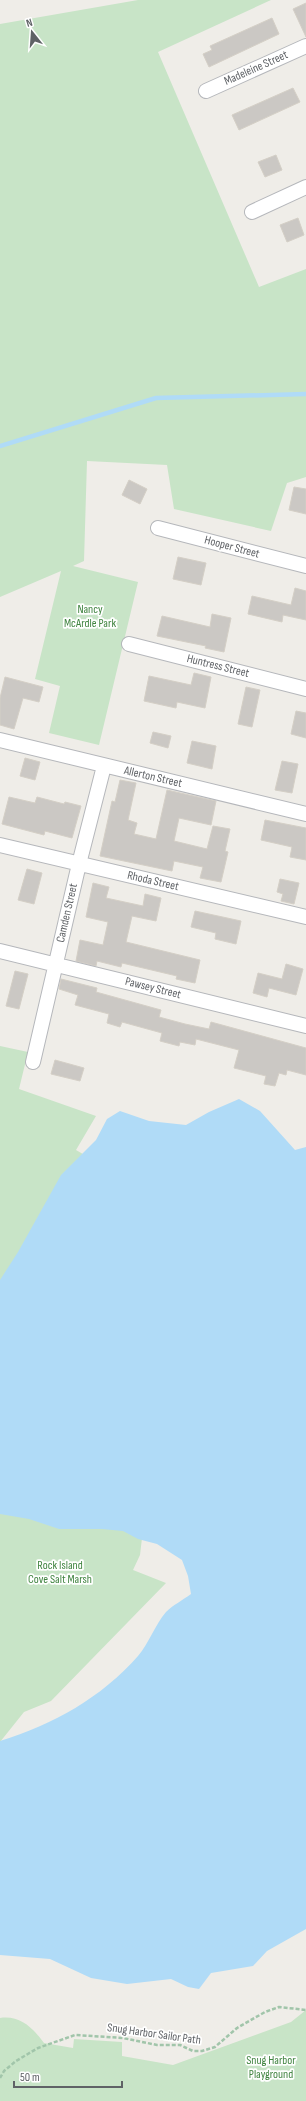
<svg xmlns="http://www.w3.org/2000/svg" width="306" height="2101" viewBox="0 0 306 2101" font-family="'Sofia Sans Condensed',sans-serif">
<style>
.green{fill:#c8e4c7}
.water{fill:#b0dbf7}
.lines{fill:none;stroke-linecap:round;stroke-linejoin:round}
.stream{stroke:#b0dbf7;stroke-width:4.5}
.building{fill:#cbc8c4;stroke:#d4cfc6}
.street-casing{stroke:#b5b7bb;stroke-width:16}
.path{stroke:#a1c5aa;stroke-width:2.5;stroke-dasharray:4 2;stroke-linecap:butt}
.street{stroke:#fff;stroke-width:14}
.labels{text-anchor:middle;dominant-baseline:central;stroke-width:3.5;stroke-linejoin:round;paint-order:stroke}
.street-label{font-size:12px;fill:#5f6266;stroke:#fff}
.park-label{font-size:12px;fill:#408440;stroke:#fff}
</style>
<rect width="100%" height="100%" fill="#efede8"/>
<!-- green -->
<path class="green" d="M138,0H271L158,52L259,287L306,269V477L287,483L271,531L174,509L167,465L87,461L84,561L73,566L138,582L99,745L49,733L60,686L35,679L61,571L0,597V24Z
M0,1046L28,1052L19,1089L96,1116L76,1150L112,1171L0,1284Z
M0,1488L112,1521L142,1538L140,1555L133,1570L166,1583L51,1701L24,1712L0,1742Z
M306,2010V2101H0V2018C20,2015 33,2028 44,2043L73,2048L74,2039L122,2042V2056L173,2065L291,2022Z"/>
<!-- water -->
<path class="water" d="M239,1099L260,1111L295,1150L306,1147V1929L267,1951L253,1966L211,1973L199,1989L188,1987L171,1979L127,1984L91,1978L50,1959L0,1955V1741C54,1724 101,1698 138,1656C149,1643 155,1625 166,1612C173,1605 183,1600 191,1594L188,1576L182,1560L157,1544L138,1539L123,1531L102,1529H59L29,1519L0,1514V1280L18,1252L61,1175L96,1140L107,1119L120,1111L149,1121L186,1125L209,1112Z"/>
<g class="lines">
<!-- stream -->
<path class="stream" d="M0,446L156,398L306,394"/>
</g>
<!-- building -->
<path class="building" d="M306,3V37L293,9Z
M272,18L279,34L209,67L203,54L212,50L210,46Z
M293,88L300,102L239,130L232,115Z
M276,155L282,170L265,177L258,162Z
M298,218L304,235L287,242L280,225Z
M129,480L147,489L140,504L122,495Z
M294,487L306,489V514L289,510Z
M178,557L206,563L201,585L173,579Z
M295,588L306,591V620L283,615L282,622L248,614L252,596L291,605Z
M212,614L231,618L224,652L205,648L206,646L157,636L162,616L210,627Z
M194,673L211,677L205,708L177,702L176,708L144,701L149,676L191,685Z
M5,677L43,687L39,702L23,698L14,729L0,725V698Z
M246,687L260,690L252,727L238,724Z
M296,711L306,713V738L291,734Z
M153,732L171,736L168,748L150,743Z
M192,741L216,746L212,769L187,763Z
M25,758L40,762L35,780L20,776Z
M282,761L298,764L292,793L275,790Z
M120,780L136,783L128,820L137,823L134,834L156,839L167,790L216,801L211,825L179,818L174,841L207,849L213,826L230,829L225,851L228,852L221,882L200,878L203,867L174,861L172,871L100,856L112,801L115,802Z
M9,797L35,803L37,797L64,804L65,802L81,806L72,838L45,831L44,835L2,824Z
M265,820L306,828V860L290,857L292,847L261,840Z
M27,869L42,873L34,904L18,900Z
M280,879L299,883L294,904L281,901L283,894L277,892Z
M93,883L109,887L106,898L143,906L145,894L161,898L156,921L132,916L126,942L200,960L195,983L176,979L177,976L122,963L121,967L97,961L96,966L76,961L80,940L103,945L108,922L86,917Z
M195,911L241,921L236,944L215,939L216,933L191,927Z
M286,964L303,969L296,995L269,988L267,997L253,993L258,973L282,979Z
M15,971L28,974L19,1009L6,1006Z
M61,979L97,988L96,992L161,1010L159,1017L185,1024L209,1029L211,1022L306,1048V1075L287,1070L286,1075L279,1073L275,1086L264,1084L266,1076L234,1068L239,1050L196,1039L195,1045L180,1042L179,1046L160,1041L162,1033L122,1022L120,1027L107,1023L109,1014L75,1005L78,995L59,989Z
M55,1060L84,1068L80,1081L51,1074Z"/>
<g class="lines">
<!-- street casing -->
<g class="street-casing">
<path id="street" d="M206,91L306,46
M252,212L306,187
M158,528L306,566
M129,644L306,689
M0,740L306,814
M0,845L306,917
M0,951L306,1026
M33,1062L79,864L104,766"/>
</g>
<!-- path -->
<path class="path" d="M0,2078L4,2071L16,2061L38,2048L75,2035L123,2038L157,2045H180L193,2051H202L215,2047L237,2028L265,2012L279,2007L306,2010"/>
<!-- street -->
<use href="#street" class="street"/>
</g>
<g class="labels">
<!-- street labels -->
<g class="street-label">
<text transform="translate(256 68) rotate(-24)">Madeleine Street</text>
<text transform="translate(232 547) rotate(15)">Hooper Street</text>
<text transform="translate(218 666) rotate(14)">Huntress Street</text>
<text transform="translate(153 777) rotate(13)">Allerton Street</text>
<text transform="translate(153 881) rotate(13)">Rhoda Street</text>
<text transform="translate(67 913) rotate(-77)">Camden Street</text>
<text transform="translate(153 988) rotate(14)">Pawsey Street</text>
<text transform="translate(154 2034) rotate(8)">Snug Harbor Sailor Path</text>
</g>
<!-- park labels -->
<g class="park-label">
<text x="90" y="609">Nancy<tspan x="90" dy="14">McArdle Park</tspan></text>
<text x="60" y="1565">Rock Island<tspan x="60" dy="14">Cove Salt Marsh</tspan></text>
<text x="271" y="2060">Snug Harbor<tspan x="271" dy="14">Playground</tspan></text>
</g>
</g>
<!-- north arrow -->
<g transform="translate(32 32) rotate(343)" stroke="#ffffff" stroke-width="3" paint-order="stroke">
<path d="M0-3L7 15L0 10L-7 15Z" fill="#5f6266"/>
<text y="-6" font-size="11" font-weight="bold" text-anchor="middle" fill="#5f6266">N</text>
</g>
<!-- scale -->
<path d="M14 2081v6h108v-6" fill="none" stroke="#5f6266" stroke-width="2"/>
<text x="20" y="2081" font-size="12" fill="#5f6266" stroke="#ffffff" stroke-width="3" paint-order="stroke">50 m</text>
</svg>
